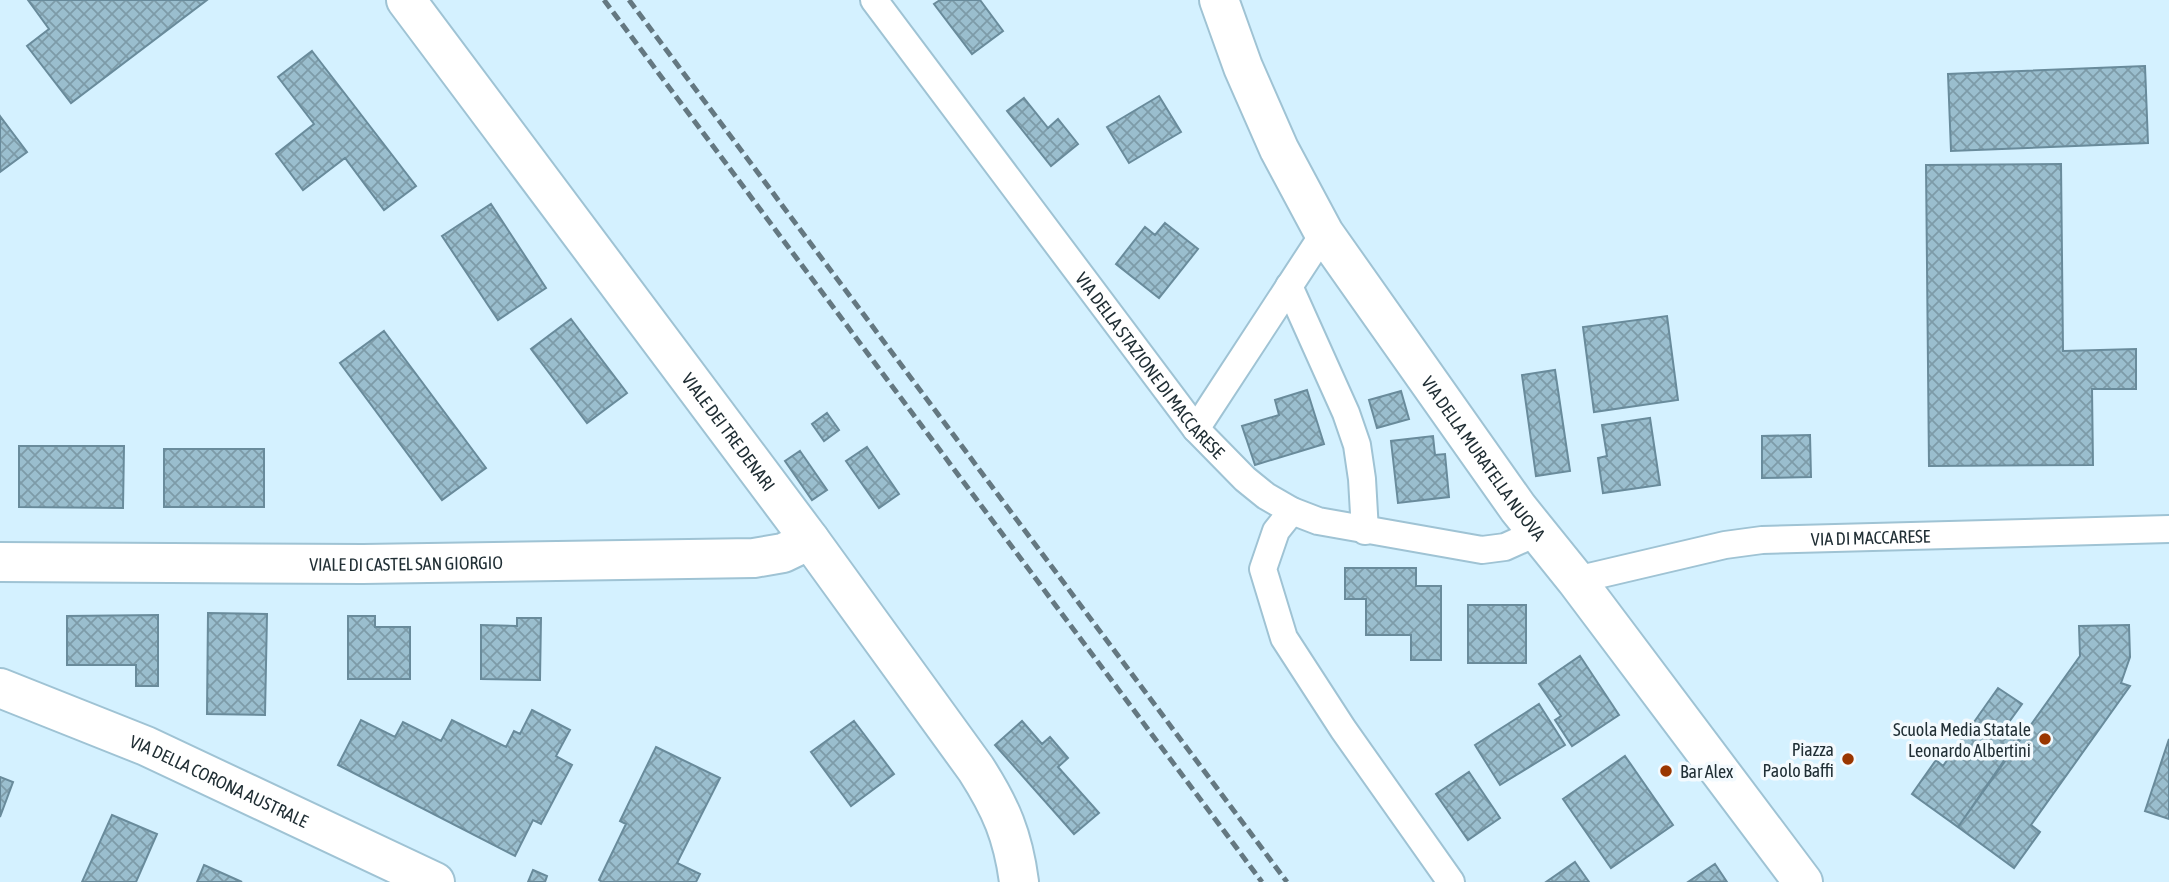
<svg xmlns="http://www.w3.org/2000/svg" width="2169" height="882" viewBox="0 0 2169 882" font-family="'Asap Condensed',sans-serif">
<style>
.building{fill:url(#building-cross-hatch);stroke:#698b9b;stroke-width:2}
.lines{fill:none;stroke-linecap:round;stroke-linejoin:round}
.street-casing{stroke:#9fc3d4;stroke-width:30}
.secondary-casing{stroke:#9fc3d4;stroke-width:42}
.street{stroke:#fff;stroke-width:26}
.secondary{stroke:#fff;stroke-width:38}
.rail{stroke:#647881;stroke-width:5;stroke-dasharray:10 5;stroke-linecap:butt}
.poi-dot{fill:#9a3600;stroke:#f3fafe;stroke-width:2.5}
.labels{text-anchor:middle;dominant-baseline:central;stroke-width:7;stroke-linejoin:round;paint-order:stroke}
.street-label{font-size:18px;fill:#212f35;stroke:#f3fafe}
.poi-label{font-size:18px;fill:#212f35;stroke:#f3fafe;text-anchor:end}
</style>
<defs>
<pattern id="building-cross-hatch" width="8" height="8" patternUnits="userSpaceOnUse" patternTransform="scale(1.75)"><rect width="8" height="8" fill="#9abece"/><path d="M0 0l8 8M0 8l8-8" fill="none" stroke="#7d9ba8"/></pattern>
</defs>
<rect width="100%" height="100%" fill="#d4f1ff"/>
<!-- building -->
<path class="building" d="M28,0H207L71,103L27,46L49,29Z
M940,0H980L1003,31L972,54L934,4Z
M312,51L416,186L384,210L345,158L303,190L276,154L314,124L278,77Z
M2145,66L2148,143L1951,151L1948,74Z
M1159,96L1181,132L1129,163L1107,127Z
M1024,98L1048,128L1058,119L1078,144L1051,166L1007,111Z
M0,116L27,152L0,172Z
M2061,164L2063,351L2136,349V389H2092L2093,465L1929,466L1926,165Z
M491,204L546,288L498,320L442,236Z
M1165,223L1198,249L1159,298L1116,264L1145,227L1155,235Z
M1667,316L1678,400L1594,412L1583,327Z
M571,319L627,393L587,423L531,349Z
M384,331L486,468L442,500L340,363Z
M1555,370L1570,471L1536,476L1522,375Z
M1307,390L1324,444L1255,465L1242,426L1279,415L1275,400Z
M1401,391L1409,419L1377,428L1369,400Z
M827,413L839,430L824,441L812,424Z
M1650,418L1660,485L1603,493L1598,458L1607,456L1602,425Z
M1810,435L1811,477L1762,478V436Z
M1433,436L1435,455L1445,454L1449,497L1398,503L1391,441Z
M19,446H124L123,508L19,507Z
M867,447L899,494L879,508L846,461Z
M164,449H264V507H164Z
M800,451L827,490L812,500L785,461Z
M1345,568H1416V586H1441V660H1411V635H1366V599H1345Z
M1468,605H1526V663H1468Z
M208,613L267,614L265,715L207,714Z
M158,615V686H136V665H67V616Z
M348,616H375V627H410V679H348Z
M517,618H541L540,680L481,679V625L517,626Z
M2129,625L2130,657L2121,683L2130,686L2031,825L2040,832L2014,868L1958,827L2080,656L2079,626Z
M1580,656L1619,715L1572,746L1555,720L1561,716L1539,684Z
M1998,688L2022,704L2004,729L2019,739L1958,827L1912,794L1936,760L1943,766Z
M1539,704L1565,745L1500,785L1475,745Z
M532,710L570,730L556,756L572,765L541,824L533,820L515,856L338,765L361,720L395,737L403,722L441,741L452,720L506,747L514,731L520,734Z
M854,721L894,774L851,806L811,752Z
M1022,721L1042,744L1050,737L1068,758L1058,767L1099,813L1074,834L995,745Z
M2169,739V819L2145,811Z
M656,747L720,778L677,863L700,874L696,882H602L599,880L626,824L620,821Z
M1625,756L1673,825L1611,868L1563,799Z
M1469,772L1500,818L1468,840L1436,794Z
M0,777L13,782L0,817Z
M112,815L157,834L136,882H82Z
M1575,862L1589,882H1546Z
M1715,864L1727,882H1688Z
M204,865L242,882H197Z
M533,870L547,876L545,882H528Z"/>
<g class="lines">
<!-- street casing -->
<g class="street-casing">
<g id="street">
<path id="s1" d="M874,0L1196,429L1245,479L1266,496L1292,511L1318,521L1482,550L1505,547L1536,533"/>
<path d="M1289,286L1346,413L1357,445L1362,479L1365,531"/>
<path d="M1196,429L1324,233"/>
<path d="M1292,511L1276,531L1263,569L1284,638L1343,729L1451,882"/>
<path id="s2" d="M1576,580L1725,545L1762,540L2169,529"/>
</g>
</g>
<!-- secondary casing -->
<g class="secondary-casing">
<g id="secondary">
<path id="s3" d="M406,0L810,540L976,769C1001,808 1013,836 1019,882"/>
<path id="s4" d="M1219,0L1243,67L1279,149L1324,233L1518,508L1576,580L1803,882"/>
<path id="s5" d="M0,562L363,564L754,558L783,553L810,540"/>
<path id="s6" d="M0,688L146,746L435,882"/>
</g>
</g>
<!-- street -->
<use href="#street" class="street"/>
<!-- secondary -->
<use href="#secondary" class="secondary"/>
<!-- rail -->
<path class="rail" d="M604,0L1262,882
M629,0L1287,882"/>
</g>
<!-- markers -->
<g class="poi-dot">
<circle cx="2045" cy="739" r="7"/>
<circle cx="1848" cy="759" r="7"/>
<circle cx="1666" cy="771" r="7"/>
</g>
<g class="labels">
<!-- street labels -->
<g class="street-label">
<text stroke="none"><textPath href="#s1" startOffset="458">VIA DELLA STAZIONE DI MACCARESE</textPath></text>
<text stroke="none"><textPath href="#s3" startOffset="539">VIALE DEI TRE DENARI</textPath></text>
<text stroke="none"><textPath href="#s4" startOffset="532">VIA DELLA MURATELLA NUOVA</textPath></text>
<text stroke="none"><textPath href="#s2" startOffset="299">VIA DI MACCARESE</textPath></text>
<text stroke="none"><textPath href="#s5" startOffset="406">VIALE DI CASTEL SAN GIORGIO</textPath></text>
<text stroke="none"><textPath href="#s6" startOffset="238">VIA DELLA CORONA AUSTRALE</textPath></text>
</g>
<!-- poi labels -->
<g class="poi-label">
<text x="2031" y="729">Scuola Media Statale<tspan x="2031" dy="21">Leonardo Albertini</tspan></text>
<text x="1834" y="749">Piazza<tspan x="1834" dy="21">Paolo Baffi</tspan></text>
<text x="1680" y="771" text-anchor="start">Bar Alex</text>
</g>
</g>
</svg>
